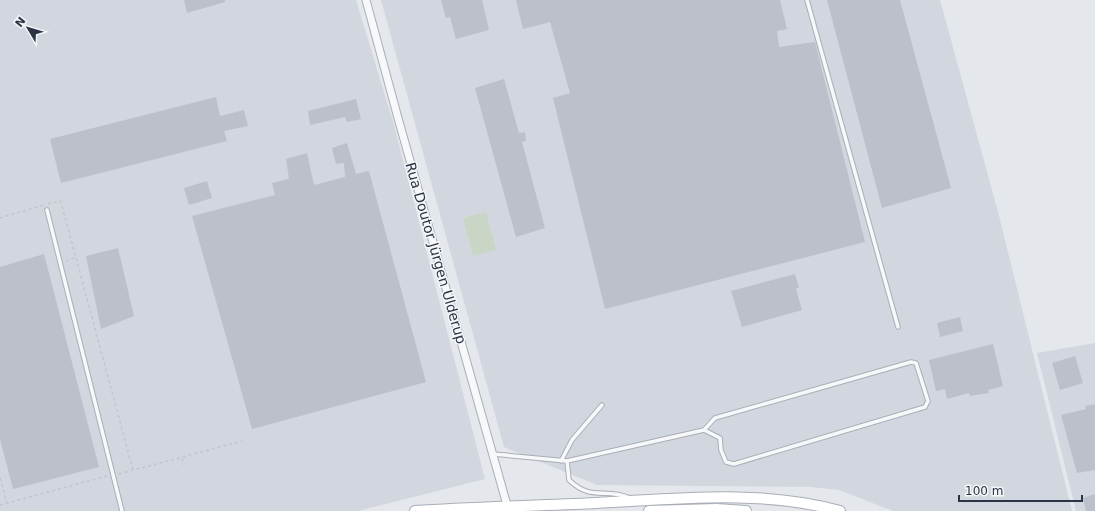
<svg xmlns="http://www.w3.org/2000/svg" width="1095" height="511" viewBox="0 0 1095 511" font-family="'DejaVu Sans',sans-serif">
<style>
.built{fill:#d2d6de}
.green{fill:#c9d6c5}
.building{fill:#bbc0ca}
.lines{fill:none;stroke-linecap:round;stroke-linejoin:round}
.lane-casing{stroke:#a9aeb7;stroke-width:5.5}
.street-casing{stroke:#a9aeb7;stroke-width:9}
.secondary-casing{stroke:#a9aeb7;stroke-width:12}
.path{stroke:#c2c5cb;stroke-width:1.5;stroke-dasharray:3 3;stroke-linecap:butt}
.lane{stroke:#f7f8fa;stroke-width:3.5}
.street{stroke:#f7f8fa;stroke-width:7}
.secondary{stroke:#fff;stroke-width:10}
.labels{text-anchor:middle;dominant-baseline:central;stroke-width:3;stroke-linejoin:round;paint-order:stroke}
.street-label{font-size:14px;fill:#2b3445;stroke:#f4f6f9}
</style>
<rect width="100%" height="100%" fill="#e4e7ec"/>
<!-- built -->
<path class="built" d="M0,0H356L394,125L485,479L358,511H0Z
M381,0H940L998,212L1072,511H893L839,490L810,487L597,485L504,447Z
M1095,343V511H1076L1037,353Z"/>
<!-- green -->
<path class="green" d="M486,212L496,250L473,256L463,218Z"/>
<!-- building -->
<path class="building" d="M184,0H225V2L187,13Z
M441,0H482L489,30L456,39L450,17L446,18Z
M516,0H780L787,29L777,31L779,47L815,42L865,242L605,309L553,98L570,93L550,22L523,29Z
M827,0H900L951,188L882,208Z
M504,79L519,133L525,132L526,141L522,142L545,228L516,237L475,88Z
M216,97L220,116L244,110L248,126L224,131L227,141L61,183L50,139Z
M356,99L361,119L347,122L345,117L310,125L308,111Z
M347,143L356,174L369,171L426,382L252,429L192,216L275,195L272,183L289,179L286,159L307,153L314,185L345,177L344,163L336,164L332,148Z
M207,181L212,198L189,205L184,188Z
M118,248L134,316L101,329L86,256Z
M44,254L99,467L13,489L0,439V267Z
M795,274L799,287L796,289L802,310L742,327L731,291Z
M960,317L963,331L940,337L937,323Z
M993,344L1003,386L988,390L989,393L970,396L969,393L947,399L945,389L936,391L929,360Z
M1075,356L1083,383L1060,390L1052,363Z
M1095,404V470L1077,473L1061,415L1086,409L1085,406Z
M1095,494V511H1086L1083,498Z"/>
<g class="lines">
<!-- lane casing -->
<g class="lane-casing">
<path id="lane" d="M807,0L898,327
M47,210L122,511
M493,454L567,461L704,430L715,418L911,362L916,363L928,401L925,407L734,464L726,462L721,450L720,438L704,430
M561,461L572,440L602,405
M567,461L569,480C592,502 604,487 630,498"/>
</g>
<!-- street casing -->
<g class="street-casing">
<path id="street" d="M366,0L398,118L507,505"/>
</g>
<!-- secondary casing -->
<g class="secondary-casing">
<path id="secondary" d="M415,511C475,507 536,506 596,503C677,499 760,489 840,511
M649,511L716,509L746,511"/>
</g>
<!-- path -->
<path class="path" d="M48,204L60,201L62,206L133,470
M0,218L44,205
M66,261L76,257
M182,458L184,465
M119,474L242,441
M0,478L7,503
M0,505L107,476"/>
<!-- lane -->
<use href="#lane" class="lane"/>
<!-- street -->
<use href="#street" class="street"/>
<!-- secondary -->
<use href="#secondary" class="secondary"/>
</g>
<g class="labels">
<!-- street labels -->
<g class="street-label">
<text transform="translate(436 253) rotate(74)">Rua Doutor Jürgen Ulderup</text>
</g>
</g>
<!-- north arrow -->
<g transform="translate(28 28) rotate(308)" stroke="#f4f6f9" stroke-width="3" paint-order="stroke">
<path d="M0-3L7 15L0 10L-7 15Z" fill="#2b3445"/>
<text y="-6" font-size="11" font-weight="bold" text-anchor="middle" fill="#2b3445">N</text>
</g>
<!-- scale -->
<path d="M959 495v6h123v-6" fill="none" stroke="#2b3445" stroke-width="2"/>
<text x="965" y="495" font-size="12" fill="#2b3445" stroke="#f4f6f9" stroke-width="3" paint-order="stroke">100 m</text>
</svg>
